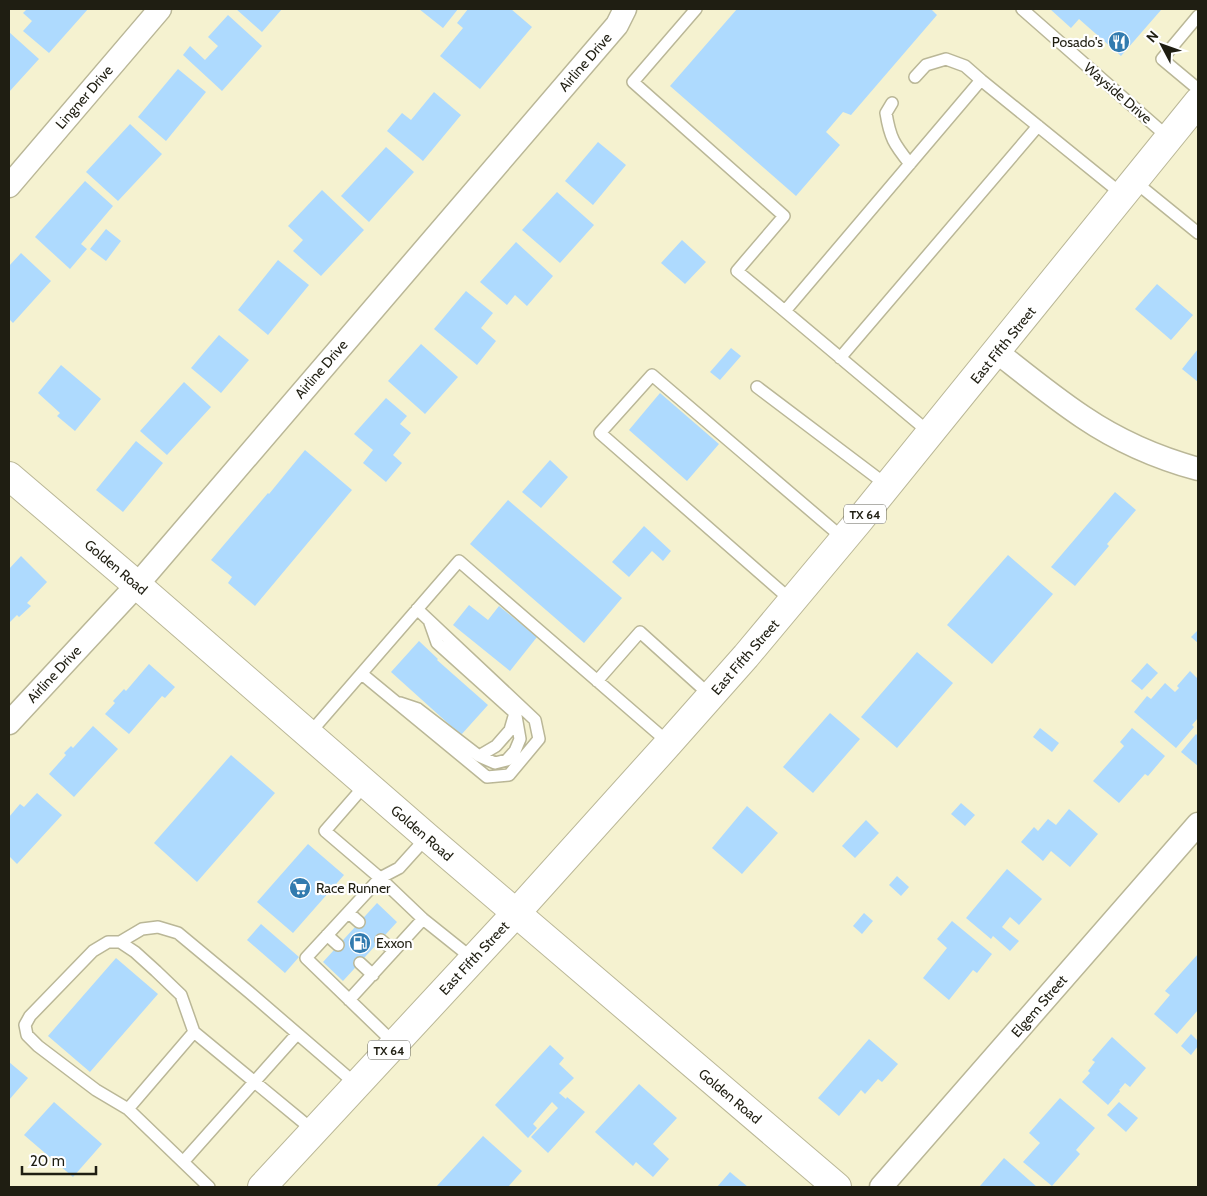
<svg xmlns="http://www.w3.org/2000/svg" width="1207" height="1196" viewBox="0 0 1207 1196" font-family="Cabin,sans-serif">
<style>
.building{fill:#aedafe}
.lines{fill:none;stroke-linecap:round;stroke-linejoin:round}
.service-casing{stroke:#bab797;stroke-width:14}
.minor-casing{stroke:#bab797;stroke-width:25}
.tertiary-casing{stroke:#bab797;stroke-width:30}
.primary-casing{stroke:#bab797;stroke-width:30}
.service{stroke:#fff;stroke-width:11}
.minor{stroke:#fff;stroke-width:22}
.tertiary{stroke:#fff;stroke-width:28}
.primary{stroke:#fff;stroke-width:28}
.labels{text-anchor:middle;dominant-baseline:central;stroke-width:4.5;stroke-linejoin:round;paint-order:stroke}
.shield{fill:#fff;stroke:#626259;stroke-width:1}
.shield-label{font-size:12px;font-weight:bold;fill:#1f1e12}
.poi-label{font-size:14px;fill:#1f1e12;stroke:#fff;text-anchor:start}
.street-label{font-size:14px;fill:#1f1e12;stroke:#fff}
</style>
<rect width="100%" height="100%" fill="#f5f2d0"/>
<!-- building -->
<path class="building" d="M27,9H88L49,53L23,31L32,21L23,13Z
M236,9H282L262,32Z
M419,9H458L443,28Z
M468,9H511L532,27L480,89L440,56L463,28L457,23Z
M737,9H931L937,15L851,115L843,112L826,132L840,145L796,196L670,86Z
M1050,9H1160L1161,10L1121,56L1079,19L1071,28Z
M228,15L262,46L222,91L183,55L190,46L205,60L218,46L208,37Z
M9,32L39,59L9,92Z
M178,69L206,92L166,141L138,117Z
M434,92L461,115L423,161L387,131L402,113L411,120Z
M130,124L162,154L118,201L86,172Z
M598,142L626,165L593,205L565,181Z
M386,147L414,172L369,222L341,196Z
M85,181L113,206L81,244L87,249L70,269L35,237Z
M322,190L364,230L321,276L293,251L303,240L288,226Z
M557,192L594,225L560,263L522,230Z
M106,229L121,241L106,261L90,249Z
M682,240L706,262L685,284L661,263Z
M516,242L553,276L527,306L515,295L507,305L480,282Z
M21,253L51,281L13,323L9,319V266Z
M278,260L309,285L268,335L238,310Z
M1157,284L1193,315L1171,340L1135,309Z
M466,291L493,313L481,328L496,341L477,365L434,329Z
M219,335L249,360L221,393L191,368Z
M421,344L458,377L425,414L388,381Z
M731,348L741,356L720,380L710,372Z
M1198,349V382L1182,369Z
M61,365L101,399L75,431L57,416L60,413L38,393Z
M184,382L211,407L167,455L140,431Z
M660,393L719,444L687,481L629,430Z
M386,398L407,416L400,424L411,433L393,455L402,463L386,482L363,463L373,450L354,434Z
M136,441L163,463L123,512L96,490Z
M305,450L352,490L255,606L228,583L232,577L211,560L268,493L269,494Z
M550,460L568,477L541,508L522,492Z
M1115,492L1136,510L1107,544L1109,546L1075,586L1051,567Z
M508,500L622,598L584,643L470,544Z
M644,526L671,551L663,561L652,551L629,577L612,562Z
M1008,555L1053,594L992,664L947,625Z
M21,556L47,582L27,603L31,606L19,617L17,615L9,623V569Z
M469,605L488,620L499,606L537,637L510,671L453,625Z
M1198,630V643L1191,637Z
M419,641L438,659L437,660L488,705L461,735L391,672Z
M917,652L953,683L897,748L861,717Z
M1147,663L1158,673L1142,690L1131,681Z
M149,664L175,687L165,698L162,696L129,734L105,714L115,703L113,701L124,689L126,691Z
M1190,671L1198,679V718L1192,725L1194,727L1176,748L1134,712L1147,696L1151,699L1165,683L1175,692L1179,688L1177,686Z
M830,713L860,739L813,793L783,767Z
M93,726L118,749L74,797L49,774L66,755L64,753L71,746L73,748Z
M1040,728L1059,743L1052,752L1033,737Z
M1132,728L1165,756L1148,776L1145,774L1119,803L1093,781L1124,746L1120,742Z
M1196,734L1198,736V766L1181,752Z
M231,755L275,793L197,882L154,843Z
M37,793L62,815L17,864L9,856V824L10,822L9,821V817L20,804L24,807Z
M961,803L975,815L965,826L951,814Z
M747,806L778,833L742,874L712,848Z
M1069,809L1098,834L1070,867L1051,851L1043,861L1021,842L1034,827L1038,831L1048,819L1056,825Z
M866,820L879,833L855,858L842,846Z
M308,844L344,875L293,933L257,902Z
M1007,869L1042,899L1019,925L1010,917L1002,927L1019,941L1010,951L993,936L991,939L966,918Z
M897,876L909,887L901,896L889,885Z
M377,903L397,922L343,981L323,962Z
M864,913L873,921L862,934L853,926Z
M952,921L992,954L977,973L973,970L949,1000L923,978L947,948L937,939Z
M261,924L299,957L285,973L247,940Z
M1198,954V1010L1177,1034L1154,1014L1170,995L1165,991Z
M116,958L158,994L90,1072L48,1036Z
M1191,1034L1198,1041V1046L1191,1055L1181,1046Z
M1112,1037L1146,1068L1130,1087L1125,1083L1119,1090L1120,1091L1108,1105L1082,1082L1090,1073L1088,1071L1095,1062L1092,1060Z
M869,1039L898,1064L882,1082L878,1079L865,1094L861,1090L839,1116L818,1098Z
M550,1045L564,1058L559,1064L574,1078L559,1093L566,1099L567,1097L585,1112L548,1153L531,1137L558,1108L552,1102L533,1124L537,1128L528,1138L495,1105Z
M9,1062L28,1078L9,1100Z
M639,1084L677,1118L653,1144L669,1159L653,1177L636,1162L633,1166L595,1132Z
M1060,1098L1095,1128L1076,1150L1080,1154L1052,1186L1023,1162L1040,1143L1029,1133Z
M54,1102L102,1144L73,1177L24,1135Z
M1119,1102L1138,1118L1126,1132L1107,1115Z
M483,1136L522,1171L508,1187H436Z
M1004,1158L1037,1187H982L980,1186Z
M730,1172L748,1187H717Z"/>
<g class="lines">
<!-- service casing -->
<g class="service-casing">
<path id="service" d="M696,9L633,82L784,216L737,271L930,433
M1022,9L1169,138
M1198,16L1162,59L1198,89
M915,77L926,65L946,59L965,66L981,80
M892,103L886,113C890,138 894,144 910,164
M1134,181L1198,233
M785,311L981,80L1123,195
M840,358L1038,126
M757,387L888,486
M792,601L600,433L652,375L844,539
M362,674L487,777L509,775L539,739L535,720L417,609
M597,681L640,632L711,696
M400,703L418,709L479,756L496,746L510,730L515,713L437,643L430,623
M309,734L459,561L669,743
M479,756L495,763L507,760L515,751L520,739L516,716
M366,784L325,831L380,878L423,919L473,959
M349,913L359,922
M327,935L338,945
M381,940L394,951
M120,942L135,952L156,971L181,995L194,1032
M360,963L373,975
M349,1000L423,919
M395,1044L306,958L380,878L399,868L427,837
M128,1109L96,1090L38,1046L27,1035L25,1025L30,1016L93,951L108,942H120L142,929L158,927L178,933L249,992L357,1085
M183,1162L297,1034
M209,1187L128,1109L194,1032L314,1131"/>
</g>
<!-- minor casing -->
<g class="minor-casing">
<path id="minor" d="M9,186L160,9
M997,352C1025,374 1053,397 1083,417C1117,440 1158,458 1198,469
M9,723L137,585L617,25L625,9
M881,1187L1198,824"/>
</g>
<!-- tertiary casing -->
<g class="tertiary-casing">
<path id="tertiary" d="M9,476L137,585L427,837L837,1187"/>
</g>
<!-- primary casing -->
<g class="primary-casing">
<path id="primary" d="M262,1187L516,913L669,743L746,656L858,522L1198,102"/>
</g>
<!-- service -->
<use href="#service" class="service"/>
<!-- minor -->
<use href="#minor" class="minor"/>
<!-- tertiary -->
<use href="#tertiary" class="tertiary"/>
<!-- primary -->
<use href="#primary" class="primary"/>
</g>
<!-- icons -->
<defs>
<g id="restaurant-disc" transform="scale(1.125)"><circle r="9.5" fill="#327baf" stroke="#fff"/><path d="M-5-6h1v4h1v-4h1v4h1v-4h1v5L-1.5 .5V6h-2V.5L-5-1ZM5-6V6H3V1.5H1.5Q1.5-4 5-6Z" fill="#fff"/></g>
<g id="supermarket-disc" transform="scale(1.125)"><circle r="9.5" fill="#327baf" stroke="#fff"/><path d="M-6-5.5h2.5l.6 2H6L4.5 2H-2.5L-4.4-4H-6ZM-1.5 3.2a1.3 1.3 0 1 0 .1 0ZM3 3.2a1.3 1.3 0 1 0 .1 0Z" fill="#fff"/></g>
<g id="fuel-disc" transform="scale(1.125)"><circle r="9.5" fill="#327baf" stroke="#fff"/><path d="M-5.5-6h7V0h2V4h1.3V-2.5L3-4.5l.8-.8L6-3V5H2.5V1h-1V6h-7ZM-4.2-4.7v3.2H.2V-4.7Z" fill="#fff"/></g>
</defs>
<g fill-rule="evenodd">
<use href="#restaurant-disc" x="1119" y="42"/>
<use href="#supermarket-disc" x="300" y="888"/>
<use href="#fuel-disc" x="360" y="943"/>
</g>
<g class="labels">
<!-- shield labels -->
<g class="shield">
<rect x="844" y="504.5" width="42" height="19" rx="4"/>
<rect x="368" y="1040.5" width="42" height="19" rx="4"/>
</g>
<g class="shield-label">
<text x="865" y="514">TX 64</text>
<text x="389" y="1050">TX 64</text>
</g>
<!-- poi labels -->
<g class="poi-label">
<text x="1103" y="42" text-anchor="end">Posado's</text>
<text x="316" y="888">Race Runner</text>
<text x="376" y="943">Exxon</text>
</g>
<!-- street labels -->
<g class="street-label">
<text transform="translate(585 62) rotate(-49)">Airline Drive</text>
<text transform="translate(1118 93) rotate(41)">Wayside Drive</text>
<text transform="translate(84 97) rotate(-49)">Lingner Drive</text>
<text transform="translate(1003 345) rotate(-51)">East Fifth Street</text>
<text transform="translate(321 369) rotate(-49)">Airline Drive</text>
<text transform="translate(116 567) rotate(40)">Golden Road</text>
<text transform="translate(745 657) rotate(-49)">East Fifth Street</text>
<text transform="translate(54 674) rotate(-47)">Airline Drive</text>
<text transform="translate(422 833) rotate(41)">Golden Road</text>
<text transform="translate(474 958) rotate(-47)">East Fifth Street</text>
<text transform="translate(1039 1006) rotate(-49)">Elgem Street</text>
<text transform="translate(730 1096) rotate(40)">Golden Road</text>
</g>
</g>
<!-- border -->
<rect width="1207" height="1196" fill="none" stroke="#1f1e12" stroke-width="20"/>
<!-- north arrow -->
<g transform="translate(1162 45) rotate(311)" stroke="#ffffff" stroke-width="4" paint-order="stroke">
<path d="M0-4L9 19L0 12L-9 19Z" fill="#1f1e12"/>
<text y="-8" font-size="14" font-weight="bold" text-anchor="middle" fill="#1f1e12">N</text>
</g>
<!-- scale -->
<path d="M22 1166v8h74v-8" fill="none" stroke="#1f1e12" stroke-width="2.5"/>
<text x="30" y="1166" font-size="15" fill="#1f1e12" stroke="#ffffff" stroke-width="4" paint-order="stroke">20 m</text>
</svg>
